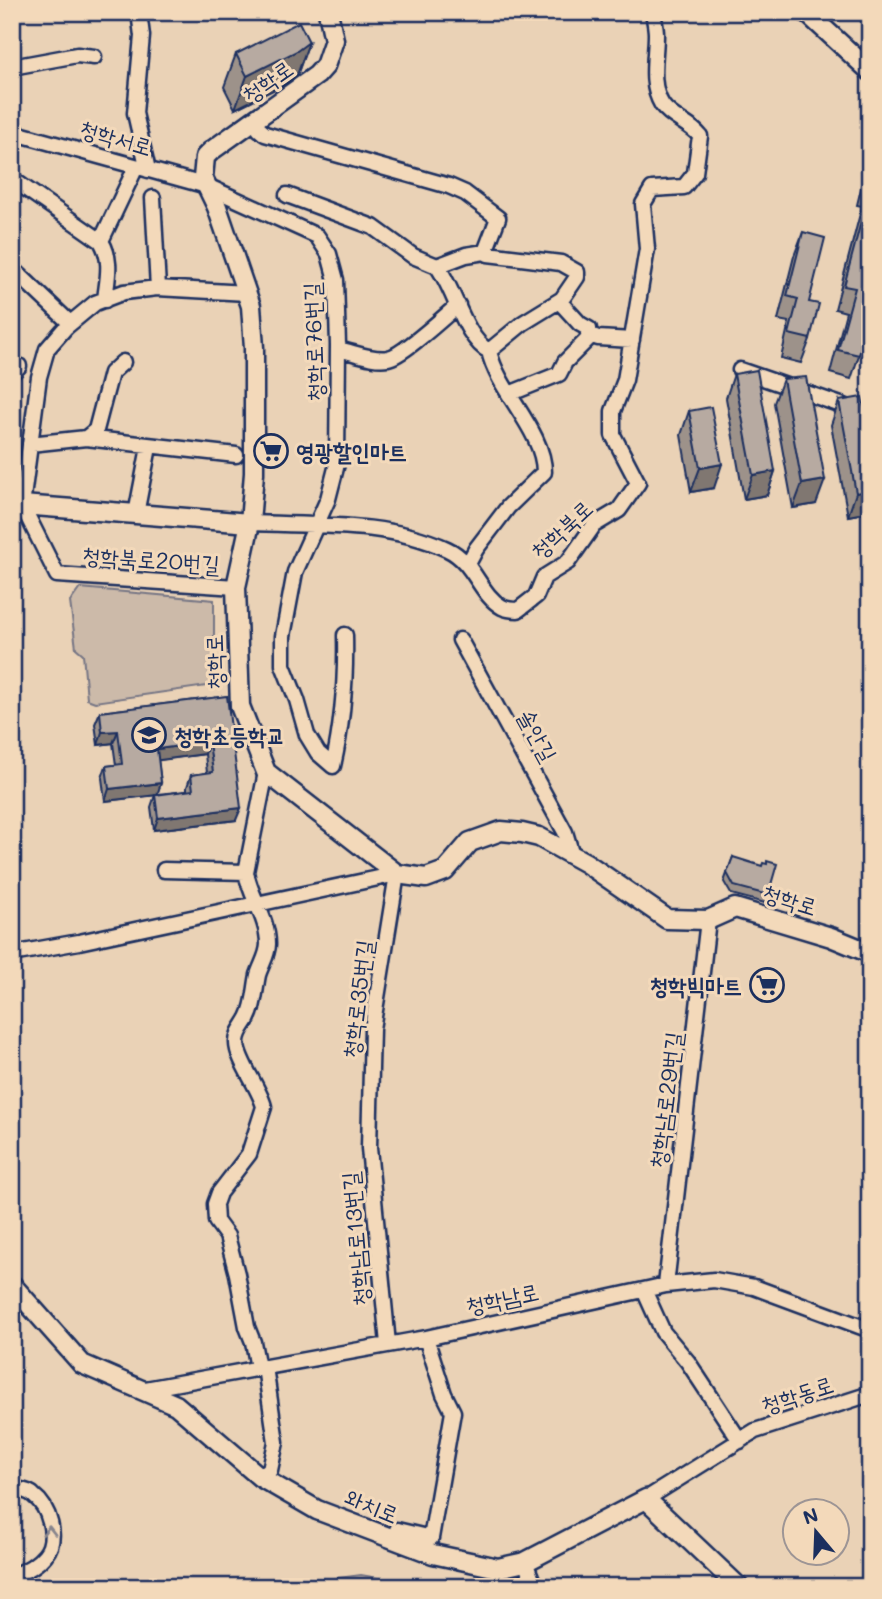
<svg xmlns="http://www.w3.org/2000/svg" width="882" height="1599" viewBox="0 0 882 1599" font-family="Mali,'Poor Story',sans-serif">
<style>
.pitch{fill:#ccbaa9;stroke:#747484;stroke-width:2}
.lines{fill:none;stroke-linecap:round;stroke-linejoin:round}
.minor-casing{stroke:#1b2f5e;stroke-width:19}
.major-casing{stroke:#1b2f5e;stroke-width:23}
.minor{stroke:#f3d9ba;stroke-width:14}
.major{stroke:#f3d9ba;stroke-width:18}
.wall{fill:#9d928a;stroke:#1b2f5e;stroke-width:2;fill-rule:evenodd}
.shaded-wall{fill:#807771;stroke:#1b2f5e;stroke-width:2}
.building{fill:#b7aaa1;stroke:#1b2f5e;stroke-width:2}
.oneway{stroke:#87848c}
.labels{text-anchor:middle;dominant-baseline:central;stroke-width:6;stroke-linejoin:round;paint-order:stroke}
.street-label{font-size:23px;fill:#1b2f5e;stroke:#f3d9ba}
.poi-label{font-size:23px;font-weight:bold;fill:#1b2f5e;stroke:#f3d9ba;text-anchor:start}
</style>
<rect width="100%" height="100%" fill="#ead2b6"/>
<filter id="ink" filterUnits="userSpaceOnUse"><feTurbulence type="fractalNoise" baseFrequency=".0143" numOctaves="2"/><feDisplacementMap in="SourceGraphic" scale="14" xChannelSelector="R" yChannelSelector="G"/><feConvolveMatrix kernelMatrix="1 2 1 2 8 2 1 2 1" color-interpolation-filters="sRGB"/></filter>
<g filter="url(#ink)">
<!-- pitch -->
<path class="pitch" d="M80,588L214,600V685L95,702L87,699L83,654L76,648L70,602Z
M361,1575L427,1587H294L302,1583Z"/>
<g class="lines">
<!-- minor casing -->
<g class="minor-casing">
<path id="minor" d="M139,12L142,36L135,113L148,170
M12,67L77,55L94,57
M255,119L259,129L265,134L449,186L465,193L498,218L485,252L488,254L561,263L577,272V277L562,299L523,323L489,351C465,339 454,288 437,266L466,255L485,252
M12,132L207,186L317,236L329,254L336,280L338,345L337,464L328,499L295,572L283,636V665L297,700L307,735L318,753L333,766C343,722 346,680 345,635
M12,179L101,241C113,261 107,279 105,300
M287,195L373,227L413,256L437,266
M153,198L158,288
M101,241L136,167
M12,268L70,323
M588,334L598,338L632,340
M338,349C353,352 373,361 388,358C402,356 445,316 458,305
M740,370L870,415
M12,373L19,366
M509,394L559,374L565,362L588,339L589,329L580,324L559,301
M86,438L236,455
M30,444L86,438L96,430L111,373L123,362
M136,514L149,447
M250,523C316,526 386,521 447,549C475,562 479,594 502,607C506,609 513,610 518,610L536,596L544,577L568,562L594,525L619,510L638,483L613,435V411L625,380L647,249L643,204L652,189L684,187L695,173L700,136C690,123 672,119 662,105C649,84 656,57 656,34C656,27 654,19 653,12
M468,564L476,549L508,507L544,472C544,431 498,392 489,351
M236,587L57,575L22,505L39,377L47,349L66,327L95,303L124,292L157,288L247,293
M460,640L565,832L572,855
M164,870L246,872
M12,954L79,942L397,874L372,1029L369,1148L388,1344
M666,1285L708,920
M644,1290L663,1332L688,1362L740,1441
M258,1368L253,1342L247,1327L237,1274L227,1236L216,1221L215,1204L219,1193L249,1154L264,1107C261,1090 236,1059 237,1042C237,1032 244,1026 248,1018C255,1005 255,989 258,975C261,965 268,955 268,944C268,918 250,897 246,872L266,772
M140,1390L426,1338L666,1285L714,1280L754,1287L870,1330
M260,1477L270,1470L276,1442L265,1367
M12,1488C19,1490 28,1490 33,1495C49,1507 59,1538 45,1555C37,1565 24,1572 12,1576
M646,1499L755,1431L870,1394
M395,1541L397,1530L431,1538L453,1412L444,1394L426,1338
M525,1562L535,1587"/>
</g>
<!-- major casing -->
<g class="major-casing">
<path id="major" d="M328,12L334,40L325,66L317,75L211,151L205,157L203,178L217,207L251,306L254,348V473L250,523L236,587L240,706L266,772L397,874L426,878L445,871L470,842L501,831L522,833L539,837L586,863L667,919L708,920L735,908L831,937L870,953
M806,12L870,71
M12,509L22,505L250,523
M12,1285L82,1364L176,1405L260,1477L317,1510L433,1554L498,1568L525,1562L646,1499L739,1587"/>
</g>
<!-- minor -->
<use href="#minor" class="minor"/>
<!-- major -->
<use href="#major" class="major"/>
</g>
<!-- wall -->
<path class="wall" d="M866,22H870V44L864,39L863,30Z
M309,42L297,75L285,84L235,109L224,87L236,54Z
M870,160V279L866,291L859,355L851,379L830,373L846,312L835,309L862,206L857,205L864,176Z
M803,232L809,302L810,339L801,363L781,358L789,322L778,320L794,256Z
M734,374L775,471L767,495L744,499L726,398Z
M783,379L816,504L793,508L774,403Z
M839,401L870,512L848,516L831,425Z
M689,411L714,488L691,492L681,435Z
M227,696L236,820L154,830L151,807L155,795L105,801L102,778L106,766L116,765L113,743L98,745L95,724L100,712ZM205,754L207,773L191,775L187,787V791L157,794L161,783L158,760Z
M733,857L768,895L765,903L731,894L724,882Z"/>
<!-- shaded-wall -->
<path class="shaded-wall" d="M309,42L297,75L285,84L235,109L247,76Z
M722,464L714,488L691,492L700,468Z
M775,471L767,495L744,499L753,475Z
M825,480L816,504L793,508L802,484Z
M870,490V512L848,516L856,493Z
M118,731L113,743L98,745L102,732Z
M209,742L205,754L153,761L157,749Z
M161,783L157,795L105,801L109,789Z
M241,808L236,820L154,830L158,818Z"/>
<!-- building -->
<path class="building" d="M299,22L309,42L297,51L247,76L236,54Z
M866,22H870V33L867,31Z
M870,164V183L865,181Z
M870,188V279L866,291L870,292V315L859,355L838,350L855,288L844,286Z
M803,232L825,238L809,302L819,304L810,339L789,334L798,299L787,296Z
M757,370L775,471L753,475L734,374Z
M806,377L825,480L802,484L783,379Z
M862,397L870,438V490L856,493L839,401Z
M711,407L722,464L700,468L689,411Z
M227,696L241,808L158,818L155,795L193,790L191,775L213,772L209,742L157,749L161,783L109,789L106,766L122,764L118,731L102,732L100,712Z
M733,857L762,866L763,863L767,864V861L777,864L768,895L734,886L727,873Z"/>
<!-- one-way arrows -->
<defs><path id="oneway-chevron" d="M-2-3.5L2.5 0L-2 3.5" fill="none" stroke-width="1.6" stroke-linecap="round" stroke-linejoin="round" transform="scale(1.75)"/></defs>
<use class="oneway" href="#oneway-chevron" transform="translate(49 1531) rotate(-90)"/>
</g>
<!-- icons -->
<defs>
<g id="supermarket-ring" transform="scale(1.75)"><circle r="9.5" fill="#f3d9ba" stroke="#1b2f5e" stroke-width="1.5"/><path d="M-6-5.5h2.5l.6 2H6L4.5 2H-2.5L-4.4-4H-6ZM-1.5 3.2a1.3 1.3 0 1 0 .1 0ZM3 3.2a1.3 1.3 0 1 0 .1 0Z" fill="#1b2f5e"/></g>
<g id="school-ring" transform="scale(1.75)"><circle r="9.5" fill="#f3d9ba" stroke="#1b2f5e" stroke-width="1.5"/><path d="M0-5L7-2L0 1L-7-2ZM-4 1L0 2.5L4 1V4Q0 6-4 4Z" fill="#1b2f5e"/></g>
</defs>
<g fill-rule="evenodd">
<use href="#supermarket-ring" x="271" y="451"/>
<use href="#school-ring" x="149" y="735"/>
<use href="#supermarket-ring" x="767" y="985"/>
</g>
<g class="labels">
<!-- street labels -->
<g class="street-label">
<text transform="translate(267 81) rotate(-35)">청학로</text>
<text transform="translate(116 137) rotate(16)">청학서로</text>
<text transform="translate(313 342) rotate(-92)">청학로76번길</text>
<text transform="translate(561 529) rotate(-43)">청학북로</text>
<text transform="translate(151 559) rotate(4)">청학북로20번길</text>
<text transform="translate(214 662) rotate(-92)">청학로</text>
<text transform="translate(538 735) rotate(61)">솔안길</text>
<text transform="translate(790 899) rotate(17)">청학로</text>
<text transform="translate(357 999) rotate(-83)">청학로35번길</text>
<text transform="translate(665 1100) rotate(-83)">청학남로29번길</text>
<text transform="translate(355 1239) rotate(-95)">청학남로13번길</text>
<text transform="translate(502 1298) rotate(-12)">청학남로</text>
<text transform="translate(797 1394) rotate(-18)">청학동로</text>
<text transform="translate(372 1505) rotate(22)">와치로</text>
</g>
<!-- poi labels -->
<g class="poi-label">
<text x="296" y="451">영광할인마트</text>
<text x="174" y="735">청학초등학교</text>
<text x="742" y="985" text-anchor="end">청학빅마트</text>
</g>
</g>
<!-- margin -->
<rect width="882" height="1599" fill="none" stroke="#f3d9ba" stroke-width="42"/>
<rect x="21" y="21" width="840" height="1557" fill="none" stroke="#1b2f5e" stroke-width="2.5" filter="url(#ink)"/>
<!-- north arrow -->
<g transform="translate(816 1532) rotate(341)"><circle r="33" fill="#f3d9ba" stroke="#9d9595" stroke-width="2"/>
<path d="M0-5L12 26L0 18L-12 26Z" fill="#1b2f5e"/>
<text y="-10" font-size="19" font-weight="bold" text-anchor="middle" fill="#1b2f5e">N</text>
</g>
</svg>
